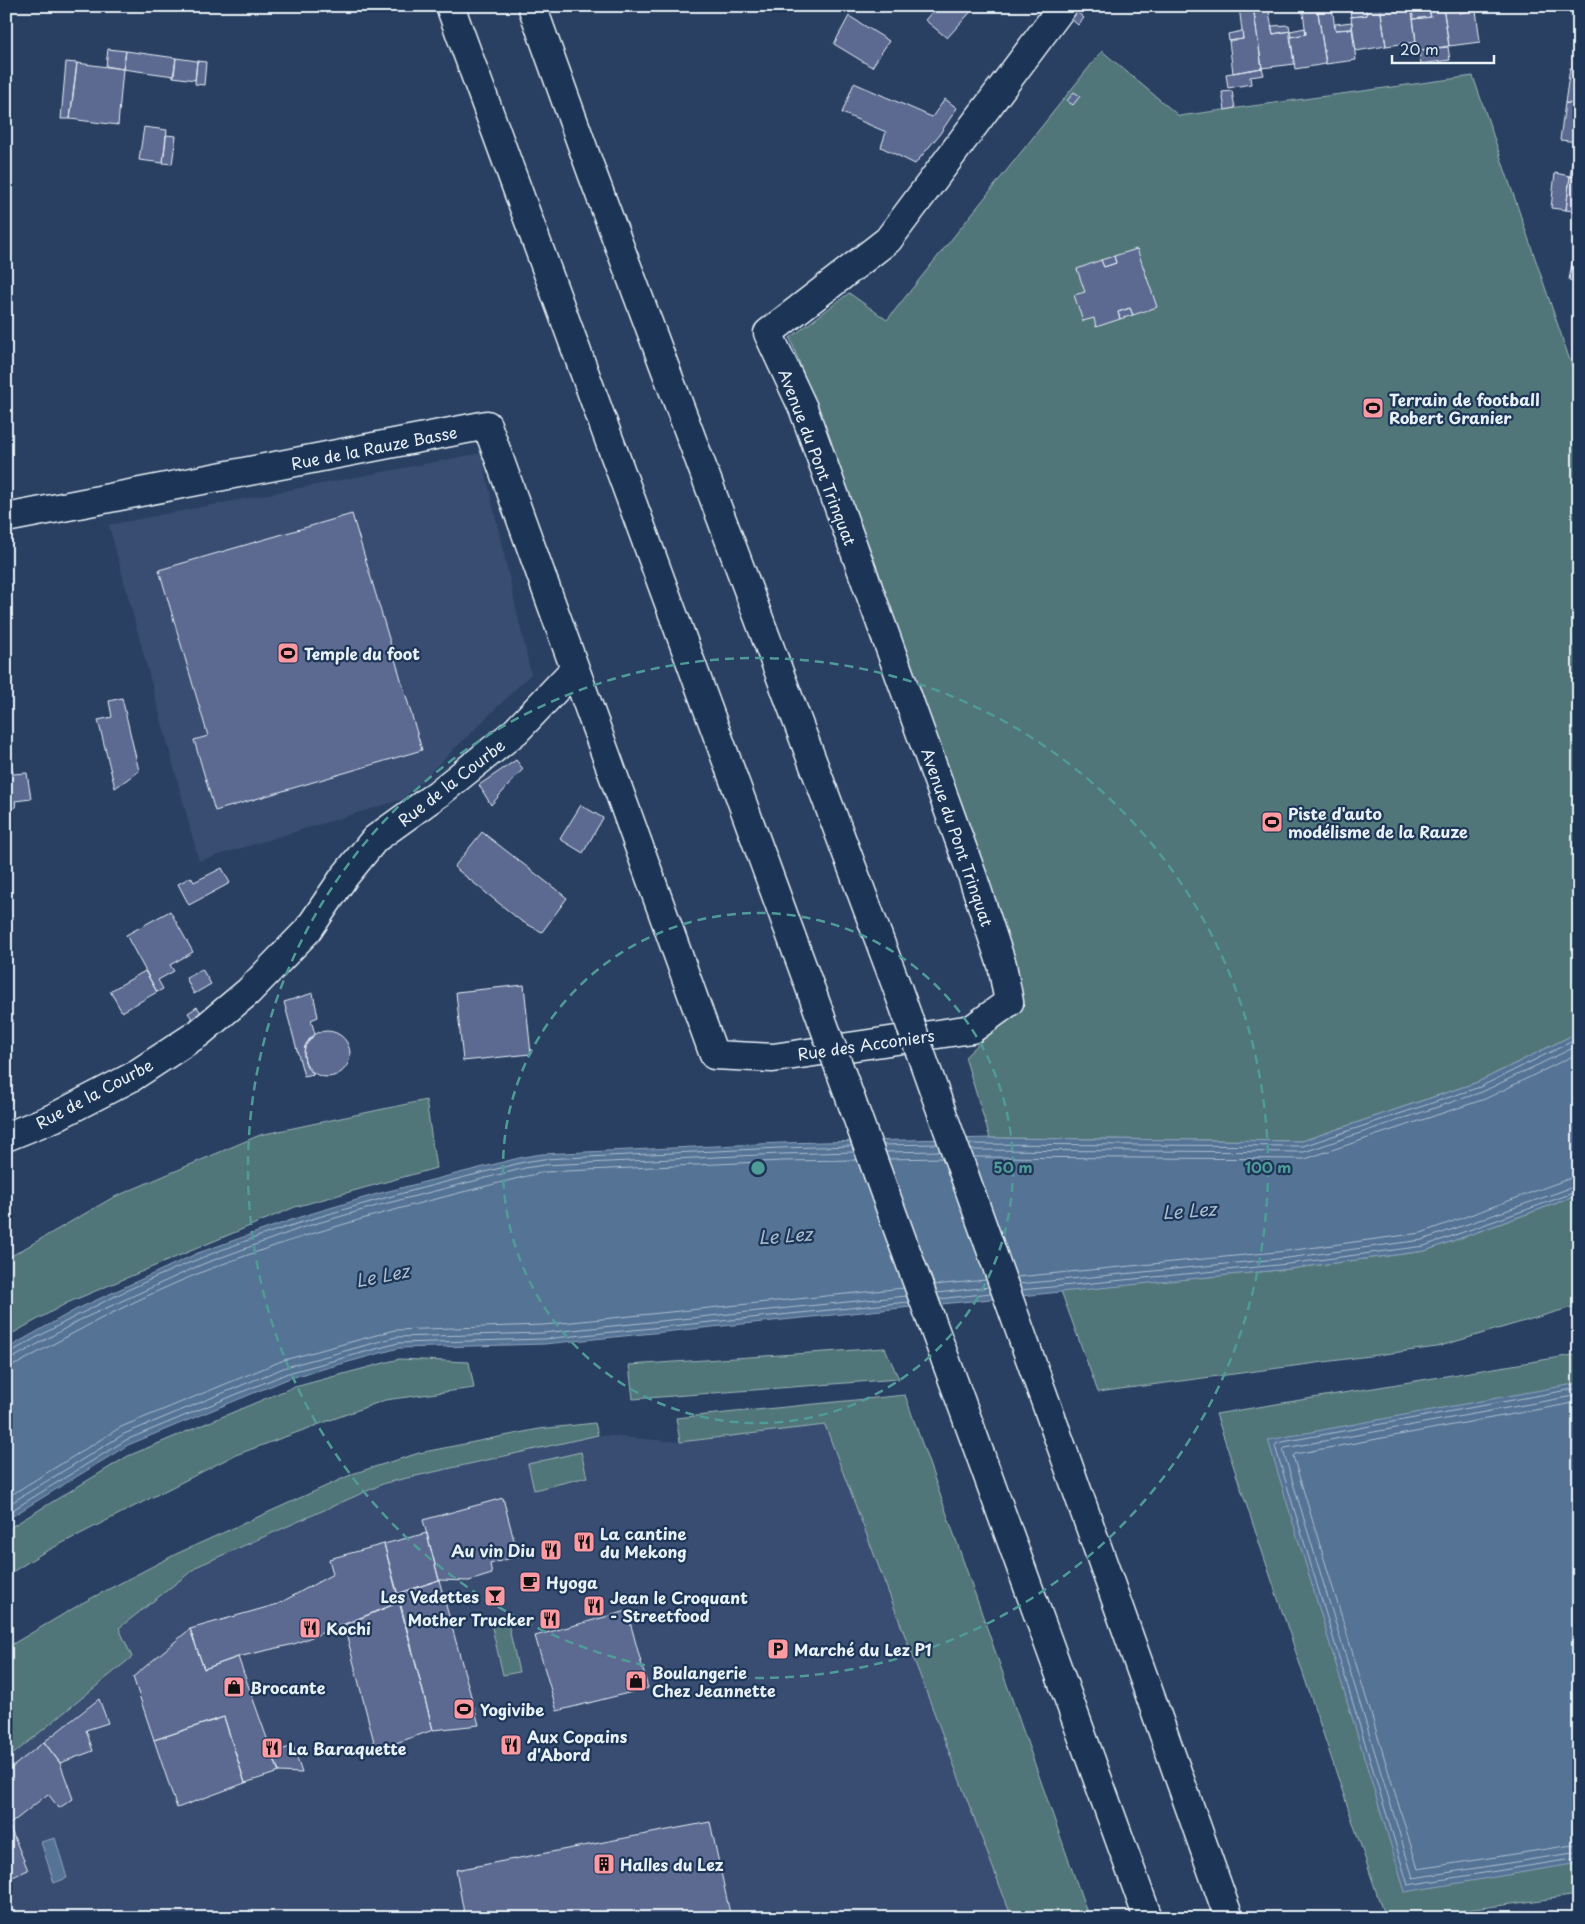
<svg xmlns="http://www.w3.org/2000/svg" width="1585" height="1924" viewBox="0 0 1585 1924" font-family="'Playpen Sans',sans-serif">
<style>
.built{fill:#394d71}
.green{fill:#517679;stroke:#9cb4b8}
.water{fill:#547395;stroke:#8fa5bd}
.lines{fill:none;stroke-linecap:round;stroke-linejoin:round}
.shore{stroke:#adbfd0;stroke-width:1}
.building{fill:#5c6a92;stroke:#e8f1f8}
.minor-casing{stroke:#e8f1f8;stroke-width:31}
.highway-casing{stroke:#e8f1f8;stroke-width:31}
.minor{stroke:#1d3557;stroke-width:28}
.highway{stroke:#1d3557;stroke-width:28}
.highway-bridge-casing{stroke:#e8f1f8;stroke-width:31;stroke-linecap:butt}
.highway-bridge{stroke:#1d3557;stroke-width:28}
.ring{fill:none;stroke:#509b97;stroke-width:2.5;stroke-dasharray:9 6}
.labels{text-anchor:middle;dominant-baseline:central;stroke-width:4.5;stroke-linejoin:round;paint-order:stroke}
.poi-label{font-size:16px;font-weight:bold;fill:#e8f1f8;stroke:#1d3557;text-anchor:start}
.street-label{font-size:16px;fill:#e8f1f8;stroke:#1d3557}
.water-label{font-size:18px;font-style:italic;fill:#adbfd0;stroke:#1d3557}
.centre{fill:#509b97;stroke:#1d3557;stroke-width:2.5}
.ring-label{font-size:15px;text-anchor:middle;font-weight:bold;fill:#509b97;stroke:#1d3557;stroke-width:4.5;stroke-linejoin:round;paint-order:stroke}
</style>
<rect width="100%" height="100%" fill="#2a4063"/>
<filter id="ink" filterUnits="userSpaceOnUse"><feTurbulence type="fractalNoise" baseFrequency=".02" numOctaves="2"/><feDisplacementMap in="SourceGraphic" scale="10" xChannelSelector="R" yChannelSelector="G"/><feConvolveMatrix kernelMatrix="1 2 1 2 8 2 1 2 1" color-interpolation-filters="sRGB"/></filter>
<g filter="url(#ink)">
<!-- built -->
<path class="built" d="M481,453L531,674L403,799L199,861L109,525Z
M825,1424L1012,1918H6V1760L132,1657L119,1628L198,1566L385,1483L598,1435L680,1442Z"/>
<!-- green -->
<path class="green" d="M1102,51L1179,116L1473,76L1579,387V1032L1478,1082L1302,1141L990,1138L965,1057L1013,1011V973L878,570L790,338L849,293L887,320Z
M426,1100L436,1168L295,1207L67,1303L6,1337V1259L112,1198L260,1135Z
M1579,1195V1305L1437,1347L1098,1392L1061,1291L1289,1269L1425,1251Z
M885,1348L899,1379L633,1399L629,1365Z
M1579,1354V1895L1406,1918H1385L1216,1414Z
M399,1359L469,1362L474,1388L385,1400L233,1456L41,1554L6,1576V1530L128,1456L291,1388Z
M905,1395L1089,1918H1012L825,1425L680,1442L676,1418Z
M595,1423L598,1435L385,1483L198,1566L119,1628L132,1657L6,1760V1648L84,1602L176,1554L355,1473L419,1453L539,1429Z
M581,1452L587,1477L534,1490L528,1464Z
M506,1615L519,1672L503,1675L490,1619Z"/>
<!-- water -->
<path class="water" d="M1579,1032V1195L1425,1251L1289,1269L544,1344L399,1348L290,1378L128,1445L6,1520V1349L75,1310L198,1253L300,1217L377,1194L523,1157L542,1154L781,1143L990,1138L1302,1141L1478,1082Z
M1579,1383V1863L1405,1892L1268,1440Z
M55,1838L67,1878L54,1883L41,1842Z"/>
<g class="lines">
<!-- shore -->
<path class="shore" d="M969,1144L1303,1146L1480,1087L1579,1038
M883,1145L937,1144
M971,1150L1304,1152L1482,1092L1579,1045
M886,1152L940,1151
M974,1157L1305,1159L1485,1099L1579,1053
M888,1159L942,1158
M1017,1277L1287,1251L1421,1233L1571,1178L1579,1177
M1019,1284L1288,1258L1422,1240L1579,1185
M934,1285L986,1280
M1021,1290L1288,1264L1424,1246L1579,1191
M937,1293L989,1287
M939,1299L991,1293
M6,1353L11,1352C72,1317 135,1284 201,1258C305,1216 415,1190 524,1162L543,1159L781,1148L852,1146
M6,1359L13,1358L80,1320L203,1264L304,1227L380,1205L525,1168L544,1165L781,1154L854,1152
M6,1367L17,1364C78,1330 141,1296 207,1270C311,1230 418,1203 527,1176L545,1172L782,1161L857,1160
M1579,1388L1277,1443L1275,1446L1408,1885L1579,1858
M1579,1395L1285,1448L1283,1450L1413,1878L1579,1852
M1579,1402L1295,1454L1293,1456L1418,1869L1579,1844
M6,1498L121,1427L284,1360L395,1330L543,1325L904,1288
M6,1506L124,1434L286,1367L396,1337L543,1333L906,1296
M6,1514L126,1440L288,1373L398,1343L544,1339L908,1302"/>
</g>
<!-- building -->
<path class="building" d="M932,6H976L947,38L925,20L935,9Z
M1239,6H1253L1262,68L1233,73L1229,41L1243,39Z
M1253,6H1268L1273,34L1290,31L1294,64L1262,68Z
M1302,6H1317L1326,64L1295,69L1290,37L1306,34Z
M1317,6H1332L1335,30L1352,29L1356,60L1326,64Z
M1349,6H1365L1367,15L1351,17Z
M1365,6H1380L1386,46L1356,51L1351,17L1367,15Z
M1380,6H1395V11L1412,8L1416,42L1386,46Z
M1395,6H1412V8L1395,11Z
M1428,6H1443L1449,46L1417,51L1413,19L1431,17Z
M1443,6H1458L1459,13L1476,10L1480,42L1449,46Z
M1458,6H1476V10L1459,13Z
M1574,6H1579V27L1572,26Z
M1076,11L1084,18L1078,25L1070,18Z
M1429,11L1431,17L1413,19L1412,12Z
M849,16L889,41L872,67L834,44Z
M1352,22V29L1335,30V24Z
M1289,25L1290,31L1273,34L1271,26Z
M1305,28L1306,34L1290,37V31Z
M1242,31L1243,39L1229,41L1228,34Z
M1448,47L1450,60L1421,64L1419,50Z
M108,49L126,51L123,69L106,66Z
M126,51L176,58L174,76L123,69Z
M176,58L197,61L195,80L173,77Z
M197,61L206,62L204,85L195,84Z
M66,62L77,63L70,119H61Z
M77,63L123,69L118,125L70,119Z
M1262,68L1264,75L1250,77L1251,84L1228,88L1226,74Z
M1570,68L1579,69V104L1565,103Z
M854,83L932,117L945,99L957,108L939,135L915,164L881,147L886,132L842,113Z
M1232,91L1235,108L1225,110L1222,92Z
M1074,92L1080,96L1073,105L1067,101Z
M1565,103L1579,104V142L1560,140Z
M144,127L167,130L163,163L139,160Z
M166,135L176,136L172,164L163,163Z
M1576,141L1579,142V177L1570,176Z
M1555,173L1570,176L1566,210L1551,208Z
M1570,176L1579,177V212L1566,210Z
M1579,221V246H1575Z
M1575,246H1579V281L1569,280Z
M1137,249L1157,307L1133,315L1130,308L1118,312L1120,319L1096,327L1094,318L1083,321L1074,295L1085,292L1077,269L1101,260L1104,267L1116,263L1114,256Z
M1114,256L1116,263L1104,267L1101,260Z
M1130,308L1133,315L1120,319L1118,312Z
M352,514L422,750L215,811L194,740L208,736L159,570Z
M122,698L139,771L115,788L98,720L112,717L109,701Z
M6,733L13,774L27,773L31,799L15,801L16,807L9,808L11,822L6,823Z
M516,760L523,769L491,805L479,785Z
M581,805L603,818L583,853L560,839Z
M482,832L567,898L542,932L521,921L454,867Z
M222,868L230,883L189,905L178,884L191,877L194,882Z
M170,911L193,952L170,965L174,971L158,980L163,989L157,992L126,935Z
M202,969L211,984L194,994L186,978Z
M145,971L157,992L122,1012L110,991Z
M524,985L531,1054L463,1061L456,992Z
M313,993L318,1017L311,1020L315,1034L305,1046L304,1054L305,1062L308,1069L314,1074L304,1076L284,1002Z
M197,1007L202,1014L193,1020L188,1013Z
M304 1054a23 23 0 1 1 46 0a23 23 0 1 1-46 0Z
M503,1498L518,1556L490,1564L492,1574L469,1581L439,1580L423,1520Z
M427,1533L439,1580L397,1594L384,1544Z
M384,1544L400,1602L294,1644L238,1657L204,1669L190,1629L278,1604L333,1574L329,1559Z
M439,1580L479,1725L433,1730L397,1594Z
M400,1602L433,1730L376,1750L344,1625Z
M627,1611L648,1688L557,1711L535,1636Z
M190,1629L204,1669L238,1657L279,1772L245,1783L224,1717L154,1740L133,1677Z
M99,1699L108,1723L86,1730L93,1751L60,1763L44,1742Z
M224,1717L245,1783L177,1808L154,1740Z
M44,1742L60,1763L73,1799L59,1808L48,1794L9,1825L28,1870L6,1880V1772Z
M293,1746L302,1773L279,1772L272,1753Z
M710,1822L731,1918H465L456,1870Z"/>
<g class="lines">
<!-- minor casing -->
<g class="minor-casing">
<path id="minor" d="M6,518L487,425L575,669
M6,1137L53,1118L132,1077L199,1033L248,992L308,930L344,877L375,839L439,793L516,731L575,669L714,1055L773,1058L972,1029L1009,1002L1002,965L972,875L803,408L768,333L888,240L1063,6"/>
</g>
<!-- highway casing -->
<g class="highway-casing">
<path id="highway" d="M450,6L812,993
M532,6L592,173L898,990
M1056,1431L1229,1918
M981,1457L1148,1918"/>
</g>
<!-- minor -->
<use href="#minor" class="minor"/>
<!-- highway -->
<use href="#highway" class="highway"/>
<!-- highway-bridge casing -->
<g class="highway-bridge-casing">
<path id="highway-bridge" d="M898,990L1056,1431
M812,993L981,1457"/>
</g>
<!-- highway-bridge -->
<use href="#highway-bridge" class="highway-bridge"/>
</g>
</g>
<!-- distance rings -->
<g class="ring">
<circle cx="758" cy="1168" r="255"/>
<circle cx="758" cy="1168" r="510"/>
</g>
<!-- icons -->
<defs>
<g id="stadium-square" transform="scale(1.125)"><rect x="-9" y="-9" width="18" height="18" rx="4" fill="#ff9aa2" stroke="#1d3557"/><path d="M0-5a6.5 5 0 1 0 0 10a6.5 5 0 1 0 0-10ZM-3.5-1.8h7v3.6h-7Z" fill="#111"/></g>
<g id="restaurant-square" transform="scale(1.125)"><rect x="-9" y="-9" width="18" height="18" rx="4" fill="#ff9aa2" stroke="#1d3557"/><path d="M-5-6h1v4h1v-4h1v4h1v-4h1v5L-1.5 .5V6h-2V.5L-5-1ZM5-6V6H3V1.5H1.5Q1.5-4 5-6Z" fill="#111"/></g>
<g id="cafe-square" transform="scale(1.125)"><rect x="-9" y="-9" width="18" height="18" rx="4" fill="#ff9aa2" stroke="#1d3557"/><path d="M-5.5-4.5H6V0H3Q3 3.5 0 3.5H-2.5Q-5.5 3.5-5.5 0ZM3-3.2v2h1.7v-2ZM-6 4.5H4V6H-6Z" fill="#111"/></g>
<g id="bar-square" transform="scale(1.125)"><rect x="-9" y="-9" width="18" height="18" rx="4" fill="#ff9aa2" stroke="#1d3557"/><path d="M-6-5H6L.8 .8V4.5H3.5V6h-7V4.5H-.8V.8Z" fill="#111"/></g>
<g id="parking-square" transform="scale(1.125)"><rect x="-9" y="-9" width="18" height="18" rx="4" fill="#ff9aa2" stroke="#1d3557"/><path d="M-3.5-5.5H1a3.5 3.5 0 0 1 0 7H-1V5.5H-3.5ZM-1-3.4V-.6H.8a1.4 1.4 0 0 0 0-2.8Z" fill="#111"/></g>
<g id="shop-square" transform="scale(1.125)"><rect x="-9" y="-9" width="18" height="18" rx="4" fill="#ff9aa2" stroke="#1d3557"/><path d="M-5-2.5h2.3a2.7 3.5 0 0 1 5.4 0H5L5.5 6h-11ZM-1.5-2.5h3a1.5 2.3 0 0 0-3 0Z" fill="#111"/></g>
<g id="building-square" transform="scale(1.125)"><rect x="-9" y="-9" width="18" height="18" rx="4" fill="#ff9aa2" stroke="#1d3557"/><path d="M-4-6H4V6H1V3H-1V6H-4ZM-2.5-4.3h1.7v1.8h-1.7ZM.8-4.3h1.7v1.8H.8ZM-2.5-1h1.7V.8h-1.7ZM.8-1h1.7V.8H.8Z" fill="#111"/></g>
</defs>
<g fill-rule="evenodd">
<use href="#stadium-square" x="1373" y="408"/>
<use href="#stadium-square" x="288" y="653"/>
<use href="#stadium-square" x="1272" y="822"/>
<use href="#restaurant-square" x="584" y="1542"/>
<use href="#restaurant-square" x="551" y="1550"/>
<use href="#cafe-square" x="530" y="1582"/>
<use href="#bar-square" x="495" y="1596"/>
<use href="#restaurant-square" x="594" y="1606"/>
<use href="#restaurant-square" x="550" y="1619"/>
<use href="#restaurant-square" x="310" y="1628"/>
<use href="#parking-square" x="778" y="1649"/>
<use href="#shop-square" x="636" y="1681"/>
<use href="#shop-square" x="234" y="1687"/>
<use href="#stadium-square" x="464" y="1709"/>
<use href="#restaurant-square" x="511" y="1745"/>
<use href="#restaurant-square" x="272" y="1748"/>
<use href="#building-square" x="604" y="1864"/>
</g>
<g class="labels">
<!-- poi labels -->
<g class="poi-label">
<text x="1389" y="399">Terrain de football<tspan x="1389" dy="18">Robert Granier</tspan></text>
<text x="304" y="653">Temple du foot</text>
<text x="1288" y="813">Piste d'auto<tspan x="1288" dy="18">modélisme de la Rauze</tspan></text>
<text x="600" y="1533">La cantine<tspan x="600" dy="18">du Mekong</tspan></text>
<text x="535" y="1550" text-anchor="end">Au vin Diu</text>
<text x="546" y="1582">Hyoga</text>
<text x="479" y="1596" text-anchor="end">Les Vedettes</text>
<text x="610" y="1597">Jean le Croquant<tspan x="610" dy="18">- Streetfood</tspan></text>
<text x="534" y="1619" text-anchor="end">Mother Trucker</text>
<text x="326" y="1628">Kochi</text>
<text x="794" y="1649">Marché du Lez P1</text>
<text x="652" y="1672">Boulangerie<tspan x="652" dy="18">Chez Jeannette</tspan></text>
<text x="250" y="1687">Brocante</text>
<text x="480" y="1709">Yogivibe</text>
<text x="527" y="1736">Aux Copains<tspan x="527" dy="18">d'Abord</tspan></text>
<text x="288" y="1748">La Baraquette</text>
<text x="620" y="1864">Halles du Lez</text>
</g>
<!-- street labels -->
<g class="street-label">
<text transform="translate(374 447) rotate(-11)">Rue de la Rauze Basse</text>
<text transform="translate(818 457) rotate(69)">Avenue du Pont Trinquat</text>
<text transform="translate(451 782) rotate(-38)">Rue de la Courbe</text>
<text transform="translate(958 837) rotate(71)">Avenue du Pont Trinquat</text>
<text transform="translate(866 1044) rotate(-8)">Rue des Acconiers</text>
<text transform="translate(94 1093) rotate(-28)">Rue de la Courbe</text>
</g>
<!-- water labels -->
<g class="water-label">
<text transform="translate(1189 1210) rotate(-4)">Le Lez</text>
<text transform="translate(785 1235) rotate(-4)">Le Lez</text>
<text transform="translate(382 1275) rotate(-11)">Le Lez</text>
</g>
</g>
<circle cx="758" cy="1168" r="8" class="centre"/>
<g class="ring-label">
<text x="1013" y="1173">50 m</text>
<text x="1268" y="1173">100 m</text>
</g>
<!-- margin -->
<rect width="1585" height="1924" fill="none" stroke="#1d3557" stroke-width="25"/>
<rect x="12" y="12" width="1560" height="1899" fill="none" stroke="#e8f1f8" stroke-width="2" filter="url(#ink)"/>
<!-- scale -->
<path d="M1392 55v8h102v-8" fill="none" stroke="#e8f1f8" stroke-width="2.5"/>
<text x="1400" y="55" font-size="15" fill="#e8f1f8" stroke="#1d3557" stroke-width="4" paint-order="stroke">20 m</text>
</svg>
